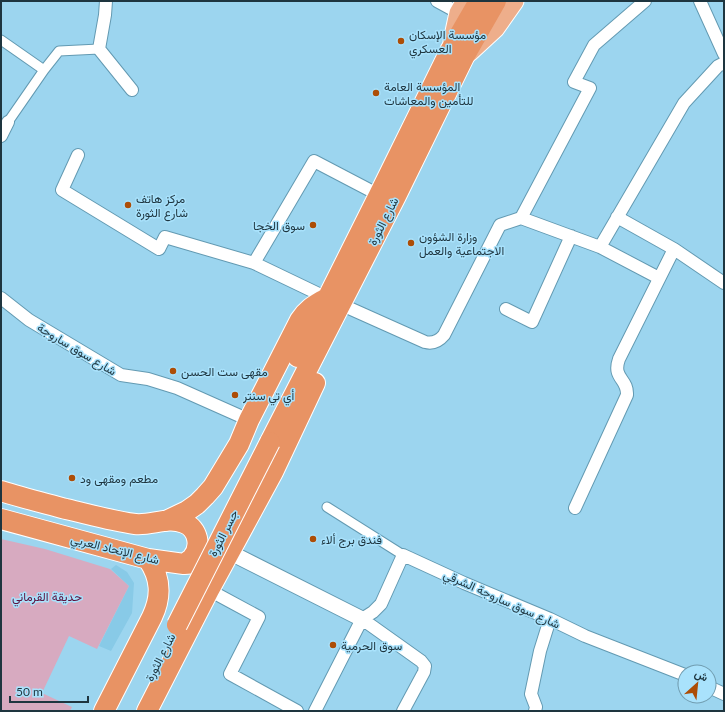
<svg xmlns="http://www.w3.org/2000/svg" width="725" height="712" viewBox="0 0 725 712" font-family="Lato,Vazirmatn,sans-serif">
<style>
.built{fill:#88cae7}
.green{fill:#d7aac0}
.lines{fill:none;stroke-linecap:round;stroke-linejoin:round}
.pedestrian-casing{stroke:#639ab2;stroke-width:11}
.minor-casing{stroke:#639ab2;stroke-width:14}
.tertiary-casing{stroke:#639ab2;stroke-width:17}
.primary-casing{stroke:#fff;stroke-width:21}
.trunk-casing{stroke:#fff;stroke-width:22}
.pedestrian{stroke:#fff;stroke-width:9}
.minor{stroke:#fff;stroke-width:12}
.tertiary{stroke:#fff;stroke-width:15}
.primary{stroke:#eeae8b;stroke-width:19}
.trunk{stroke:#e89364;stroke-width:20}
.trunk-bridge-casing{stroke:#fff;stroke-width:22;stroke-linecap:butt}
.trunk-bridge{stroke:#e89364;stroke-width:20}
.poi-dot{fill:#ad4d06;stroke:#a9e2fc;stroke-width:1.5}
.labels{text-anchor:middle;dominant-baseline:central;stroke-width:3;stroke-linejoin:round;paint-order:stroke}
.poi-label{font-size:12px;fill:#1e353f;stroke:#a9e2fc;text-anchor:start}
.street-label{font-size:12px;fill:#1e353f;stroke:#a9e2fc}
.park-label{font-size:12px;fill:#5c123f;stroke:#a9e2fc}
</style>
<rect width="100%" height="100%" fill="#9cd5ef"/>
<!-- built -->
<path class="built" d="M116,565L127,572L134,583L132,613L111,651L99,646L129,586L111,569Z"/>
<!-- green -->
<path class="green" d="M1,539L45,549L110,569L129,586L97,649L69,636L42,693L72,707L70,711H1Z"/>
<g class="lines">
<!-- pedestrian casing -->
<g class="pedestrian-casing">
<path id="pedestrian" d="M1,40L44,70
M8,122L44,70L59,51L99,49
M327,507L403,555"/>
</g>
<!-- minor casing -->
<g class="minor-casing">
<path id="minor" d="M106,1L105,15L99,49L132,90
M437,1L459,13
M700,1L724,54
M1,136L8,122
M78,155L62,190L159,249L165,237L254,263L327,298
M617,217L674,249L724,283
M521,218L590,88L574,82L594,45L645,1
M600,247L684,103L718,66L724,63
M254,263L314,161L379,195
M1,298L29,320L121,375L148,379L177,388L249,420
M340,304L425,342C433,344 439,341 444,335L500,225L521,218L600,247L659,278
M506,309L532,322L571,236
M575,508L627,395C628,378 612,379 619,359L674,249
M209,590L259,617L230,674L297,711
M362,619L421,661L425,666L424,672L403,711
M709,687L724,694
M315,711L362,619L373,612L381,604L403,555L464,583L550,619L585,636L685,675
M535,711L536,707L531,694L540,651L550,619"/>
</g>
<!-- tertiary casing -->
<g class="tertiary-casing">
<path id="tertiary" d="M229,552L362,619"/>
</g>
<!-- primary casing -->
<g class="primary-casing">
<path id="primary" d="M453,41L459,13L466,1
M469,52L495,28L514,1"/>
</g>
<!-- trunk casing -->
<g class="trunk-casing">
<path id="trunk" d="M298,357L379,195L450,51L479,1
M270,442L396,196L464,57L496,1
M1,491C23,498 44,503 66,509C88,514 112,521 135,524C151,526 168,516 184,523C198,528 202,547 192,558C190,560 187,562 184,564
M1,519L148,559L184,564L197,563
M166,521L187,511L197,504L205,496L213,487L239,444L249,420L300,320C307,309 315,305 325,299
M104,711L152,617C162,596 161,578 148,559
M147,711L209,590L273,472L315,383"/>
</g>
<!-- pedestrian -->
<use href="#pedestrian" class="pedestrian"/>
<!-- minor -->
<use href="#minor" class="minor"/>
<!-- tertiary -->
<use href="#tertiary" class="tertiary"/>
<!-- primary -->
<use href="#primary" class="primary"/>
<!-- trunk -->
<use href="#trunk" class="trunk"/>
<!-- trunk-bridge casing -->
<g class="trunk-bridge-casing">
<path id="trunk-bridge" d="M177,625L270,442"/>
</g>
<!-- trunk-bridge -->
<use href="#trunk-bridge" class="trunk-bridge"/>
</g>
<!-- markers -->
<g class="poi-dot">
<circle cx="401" cy="41" r="4"/>
<circle cx="376" cy="93" r="4"/>
<circle cx="128" cy="205" r="4"/>
<circle cx="313" cy="225" r="4"/>
<circle cx="411" cy="243" r="4"/>
<circle cx="173" cy="371" r="4"/>
<circle cx="235" cy="395" r="4"/>
<circle cx="72" cy="478" r="4"/>
<circle cx="313" cy="539" r="4"/>
<circle cx="333" cy="645" r="4"/>
</g>
<g class="labels">
<!-- poi labels -->
<g class="poi-label">
<text x="409" y="34">مؤسسة الإسكان<tspan x="409" dy="14">العسكري</tspan></text>
<text x="384" y="86">المؤسسة العامة<tspan x="384" dy="14">للتأمين والمعاشات</tspan></text>
<text x="136" y="198">مركز هاتف<tspan x="136" dy="14">شارع الثورة</tspan></text>
<text x="305" y="225" text-anchor="end">سوق الخجا</text>
<text x="419" y="236">وزارة الشؤون<tspan x="419" dy="14">الاجتماعية والعمل</tspan></text>
<text x="181" y="371">مقهى ست الحسن</text>
<text x="243" y="395">أي تي سنتر</text>
<text x="80" y="478">مطعم ومقهى ود</text>
<text x="321" y="539">فندق برج ألاء</text>
<text x="341" y="645">سوق الحرمية</text>
</g>
<!-- street labels -->
<g class="street-label">
<text transform="translate(383 221) rotate(-63)">شارع الثورة</text>
<text transform="translate(77 349) rotate(31)">شارع سوق ساروجة</text>
<text transform="translate(223 533) rotate(-63)">جسر الثورة</text>
<text transform="translate(115 549) rotate(14)">شارع الإتحاد العربي</text>
<text transform="translate(502 599) rotate(24)">شارع سوق ساروجة الشرقي</text>
<text transform="translate(160 657) rotate(-63)">شارع الثورة</text>
</g>
<!-- park labels -->
<g class="park-label">
<text x="47" y="596">حديقة القرماني</text>
</g>
</g>
<!-- border -->
<rect width="725" height="712" fill="none" stroke="#1e353f" stroke-width="4"/>
<!-- north arrow -->
<g transform="translate(697 684) rotate(27)"><circle r="19" fill="#a9e2fc" stroke="#719db0"/>
<path d="M0-3L7 15L0 10L-7 15Z" fill="#ad4d06"/>
<text y="-6" font-size="11" font-weight="bold" text-anchor="middle" fill="#1e353f">ش</text>
</g>
<!-- scale -->
<path d="M10 696v6h78v-6" fill="none" stroke="#1e353f" stroke-width="2"/>
<text x="16" y="696" font-size="12" fill="#1e353f" stroke="#a9e2fc" stroke-width="3" paint-order="stroke">50 m</text>
</svg>
